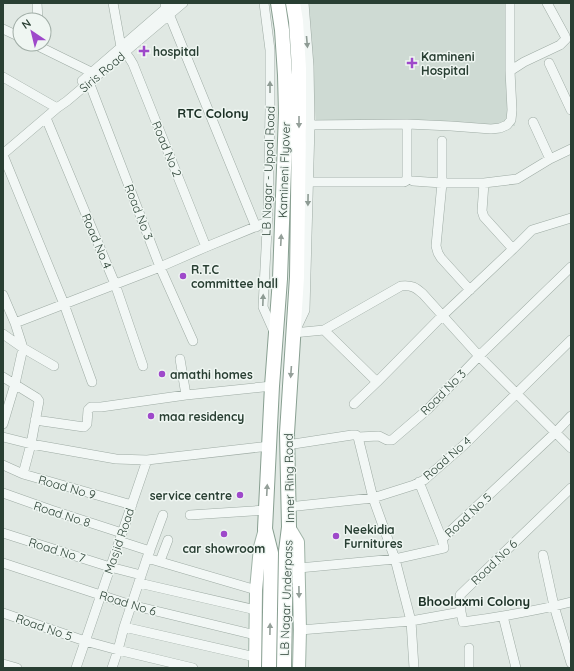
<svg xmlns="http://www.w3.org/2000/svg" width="574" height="671" viewBox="0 0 574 671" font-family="Quicksand,sans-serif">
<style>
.built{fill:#cedad3}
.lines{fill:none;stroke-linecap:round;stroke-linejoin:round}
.minor-casing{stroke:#9eaba4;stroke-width:10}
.major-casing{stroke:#a0b4a8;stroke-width:14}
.highway-casing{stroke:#889f91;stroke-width:16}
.minor{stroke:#f2f7f5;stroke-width:9}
.major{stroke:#fff;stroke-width:12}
.highway{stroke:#fff;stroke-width:14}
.oneway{fill:#8e9b94}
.oneway2{fill:#949f99}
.poi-dot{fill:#9e49ca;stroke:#eff6f2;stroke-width:1.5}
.labels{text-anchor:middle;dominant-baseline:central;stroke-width:3;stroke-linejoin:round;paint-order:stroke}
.poi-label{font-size:12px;font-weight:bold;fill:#293f33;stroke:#eff6f2;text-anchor:start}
.street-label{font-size:12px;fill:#293f33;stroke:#eff6f2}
.neighbourhood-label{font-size:13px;font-weight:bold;fill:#1b3025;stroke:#eff6f2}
</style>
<rect width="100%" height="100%" fill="#e0e8e3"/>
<!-- built -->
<path class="built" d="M306,3H512L515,126L316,124Z"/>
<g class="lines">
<!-- minor casing -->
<g class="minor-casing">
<path id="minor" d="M37,3L38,20
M113,3L121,47L130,59L133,64L206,247
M165,3L166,8L169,14L256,227
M264,3L270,50V111L268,210L263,307L275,334
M3,29L20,37
M34,44L91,72
M549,63L571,110
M510,71L524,62L560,45L566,39L565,36L547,3
M3,77L57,108
M82,81L172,3
M89,82L160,267L193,341
M46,118L115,284L143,366
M533,122L550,159
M310,125L407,124L451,126L491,129L500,128L507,125L511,120L512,110L510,71V3
M442,141V183L436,246L438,253L441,258L470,290
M3,154L57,108L67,101L183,3
M3,155L64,304L92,382
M413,181L442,183H484L517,179L550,159L571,149
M308,182H404L406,181L407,177V124
M484,183L482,211L484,217L513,249
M3,295L15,323L23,348L15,384L3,424
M15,323L160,267L206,247L267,222
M297,327L305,310L310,125L309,66L304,3
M324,330L377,382
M293,333L324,330L401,286C412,285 415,287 423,294L479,356L571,448
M3,334L23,348L54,366
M180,359L186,395
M3,377L37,398L39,401L31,444L23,474
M354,404L377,382L442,316L513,249L532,230L571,218
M35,420L84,427L87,424L88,410L91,407H101L186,395L272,386
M3,437L31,444L116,459L147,460L270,446
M358,437L373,498L395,559L411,621L414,668
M287,445L352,435H356L358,437L379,436L387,440H392L428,409L479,356L571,267
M3,465L23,474L132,505
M419,482L442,539
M571,488L460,595L461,612L463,622C499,617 536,611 571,602
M3,493L51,510L122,533
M288,507L373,498L414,485L424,480L464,445L571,340
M190,515L266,510
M3,533L110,567L141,575
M119,541L150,551
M543,555L554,606L571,663
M147,558L163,515
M160,561L168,540
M3,563L131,605L255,635
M299,568L395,559L444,548L442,539L555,433L571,416
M139,583L256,610
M3,613L85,641L118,650L193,668
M503,616L516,668
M124,627L255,657
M300,630L411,621L461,612
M469,648V668
M3,664L17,668
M76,668L147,460
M112,668L118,650L124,627L147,558L256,590"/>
</g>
<!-- major casing -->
<g class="major-casing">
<path id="major" d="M289,527L298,542L300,630L299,668
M255,668L256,590L260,547L265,529"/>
</g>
<!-- highway casing -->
<g class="highway-casing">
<path id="highway" d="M269,668L271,553L265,529L272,386L280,279L286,113L285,75L282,30L278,3
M284,668L286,551L289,527L287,433L297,277L299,125V69L296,21L293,3"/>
</g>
<!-- minor -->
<use href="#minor" class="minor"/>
<!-- major -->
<use href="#major" class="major"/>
<!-- highway -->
<use href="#highway" class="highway"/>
</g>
<!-- one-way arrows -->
<defs><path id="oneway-solid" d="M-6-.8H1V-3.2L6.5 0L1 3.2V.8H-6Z"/></defs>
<g class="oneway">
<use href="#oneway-solid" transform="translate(307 42) rotate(85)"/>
<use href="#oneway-solid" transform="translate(270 87) rotate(-90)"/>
<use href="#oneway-solid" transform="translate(308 200) rotate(91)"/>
<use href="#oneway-solid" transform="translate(263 300) rotate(-88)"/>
</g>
<g class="oneway2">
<use href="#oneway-solid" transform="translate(299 122) rotate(90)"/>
<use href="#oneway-solid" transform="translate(281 240) rotate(-87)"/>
<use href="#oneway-solid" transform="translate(291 372) rotate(94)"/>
<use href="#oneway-solid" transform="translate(267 490) rotate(-87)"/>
<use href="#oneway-solid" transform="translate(299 592) rotate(89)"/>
<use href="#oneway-solid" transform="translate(270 629) rotate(-89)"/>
</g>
<!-- markers -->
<g class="poi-dot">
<path d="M142 45h4v4h4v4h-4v4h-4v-4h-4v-4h4z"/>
<path d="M410 57h4v4h4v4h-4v4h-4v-4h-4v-4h4z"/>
<circle cx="183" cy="276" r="4"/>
<circle cx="162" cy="374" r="4"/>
<circle cx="151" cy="416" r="4"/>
<circle cx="240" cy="495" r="4"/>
<circle cx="224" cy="534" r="4"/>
<circle cx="336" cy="536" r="4"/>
</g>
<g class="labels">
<!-- poi labels -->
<g class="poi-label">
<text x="153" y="51">hospital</text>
<text x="421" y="56">Kamineni<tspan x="421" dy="14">Hospital</tspan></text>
<text x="191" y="269">R.T.C<tspan x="191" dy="14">committee hall</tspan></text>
<text x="170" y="374">amathi homes</text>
<text x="159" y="416">maa residency</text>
<text x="232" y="495" text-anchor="end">service centre</text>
<text x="344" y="529">Neekidia<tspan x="344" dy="14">Furnitures</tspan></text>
<text x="224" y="548" text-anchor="middle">car showroom</text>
</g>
<!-- street labels -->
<g class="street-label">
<text transform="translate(102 72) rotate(-40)">Siris Road</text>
<text transform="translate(167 149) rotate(68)">Road No 2</text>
<text transform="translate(284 170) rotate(-88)">Kamineni Flyover</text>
<text transform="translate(268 171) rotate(-88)">LB Nagar - Uppal Road</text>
<text transform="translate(139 212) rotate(69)">Road No 3</text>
<text transform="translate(97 241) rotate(67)">Road No 4</text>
<text transform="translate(443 392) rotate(-45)">Road No 3</text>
<text transform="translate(447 458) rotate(-41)">Road No 4</text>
<text transform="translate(289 478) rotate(-91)">Inner Ring Road</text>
<text transform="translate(67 487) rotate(16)">Road No 9</text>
<text transform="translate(62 514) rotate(18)">Road No 8</text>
<text transform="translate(468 515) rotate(-43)">Road No 5</text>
<text transform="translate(119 541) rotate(-71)">Masjid Road</text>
<text transform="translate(57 550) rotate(17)">Road No 7</text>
<text transform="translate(494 562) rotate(-44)">Road No 6</text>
<text transform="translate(286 598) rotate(-88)">LB Nagar Underpass</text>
<text transform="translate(128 603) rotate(17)">Road No 6</text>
<text transform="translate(44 627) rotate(19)">Road No 5</text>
</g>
<!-- neighbourhood labels -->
<g class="neighbourhood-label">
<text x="213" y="113">RTC Colony</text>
<text x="474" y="601">Bhoolaxmi Colony</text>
</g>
</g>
<!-- border -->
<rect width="574" height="671" fill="none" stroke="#293f33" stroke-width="8"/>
<!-- north arrow -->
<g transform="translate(32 32) rotate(325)"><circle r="19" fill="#eff6f2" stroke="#a0ada6"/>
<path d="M0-3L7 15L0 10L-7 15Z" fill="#9e49ca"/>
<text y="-6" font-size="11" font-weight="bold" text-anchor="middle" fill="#293f33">N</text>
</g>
</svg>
